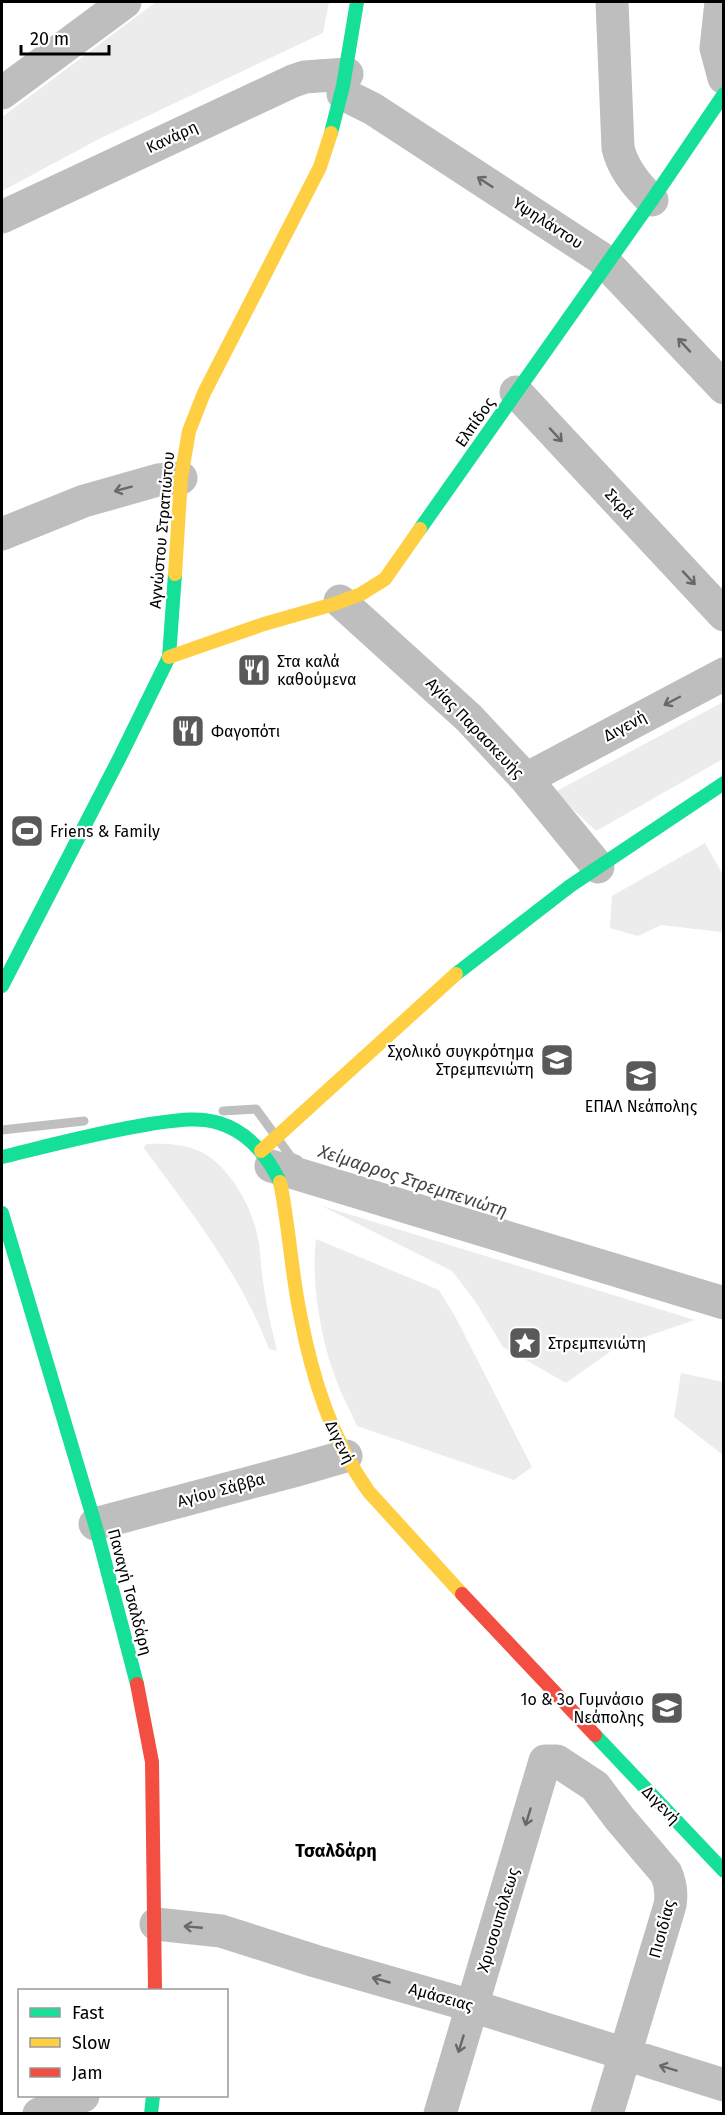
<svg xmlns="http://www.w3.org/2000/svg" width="725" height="2115" viewBox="0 0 725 2115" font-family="'Fira Sans',sans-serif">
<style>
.green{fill:#ececec}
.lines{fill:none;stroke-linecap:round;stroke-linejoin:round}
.stream{stroke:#bfbfbf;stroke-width:9}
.street{stroke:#bebebe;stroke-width:33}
.fast{stroke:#16e098;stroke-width:14}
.slow{stroke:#ffcf43;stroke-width:14}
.jam{stroke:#f24e42;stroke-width:14}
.oneway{stroke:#686868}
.labels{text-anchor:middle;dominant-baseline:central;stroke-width:4.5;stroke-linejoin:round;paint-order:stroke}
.street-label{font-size:16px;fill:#000;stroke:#fff}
.poi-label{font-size:16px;fill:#000;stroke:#fff;text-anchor:start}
.water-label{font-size:18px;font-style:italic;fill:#444;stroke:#fff}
.neighbourhood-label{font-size:18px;font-weight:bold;fill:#000;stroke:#fff}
</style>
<rect width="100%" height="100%" fill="#fff"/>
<!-- green -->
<path class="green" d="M156,2H329L323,33L101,138L2,191V117Z
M723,702V759L596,831L555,792Z
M705,843L723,875L724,924L721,932L661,925L638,936L610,928L612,896Z
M147,1144C163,1143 182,1144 197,1150C228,1163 252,1206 258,1238C261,1254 261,1272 264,1288C267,1309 272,1330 277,1351L269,1349C240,1273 191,1212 143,1147Z
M322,1206L695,1320L618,1346L566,1383L503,1347L475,1301L452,1271Z
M316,1239L439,1290L456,1318L532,1467L514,1480L357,1426C349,1408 339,1390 333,1371C320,1334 311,1278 316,1239Z
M681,1373L723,1382V1455L674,1417Z"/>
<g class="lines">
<!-- stream -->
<path class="stream" d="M223,1111L256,1109L291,1157L298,1160
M2,1130L84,1121"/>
<!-- street -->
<path class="street" d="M612,2L618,148C623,169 636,185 652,200
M721,2L716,48L724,78
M2,93L125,2
M343,94L373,109L601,258L724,388
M2,217L293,81L305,77L347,74
M516,392L724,615
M2,534L84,501L158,480L181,478
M340,601L469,718L526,779L598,867
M526,779L724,674
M271,1166L724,1303
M95,1524L297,1470L346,1456
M156,1924L221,1931L315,1961L472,2006L724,2085
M39,2114L83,2096
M440,2114L545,1761H557L595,1786L620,1819L666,1873C671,1884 672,1893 670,1905L607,2114"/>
<!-- fast -->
<path class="fast" d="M331,133L343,86L357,2
M420,529L652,200L724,94
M456,974L570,886L724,783
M2,986L120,757L169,657L175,574
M2,1157C51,1145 100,1132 150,1124C173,1121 197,1116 219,1123C248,1132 267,1155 280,1182
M2,1213L95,1524L137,1684
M595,1735L724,1871
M151,2114L153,2096"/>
<!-- slow -->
<path class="slow" d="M175,574L181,478L189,431L204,393L320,167L331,133
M169,657L264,624L334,604L361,594L385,579L420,529
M261,1151L456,974
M280,1182C289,1225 291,1270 300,1314C312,1377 331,1439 369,1492L462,1594"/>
<!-- jam -->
<path class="jam" d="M462,1594L595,1735
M137,1684L152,1762L155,1990"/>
</g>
<!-- one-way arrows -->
<defs><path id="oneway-shaft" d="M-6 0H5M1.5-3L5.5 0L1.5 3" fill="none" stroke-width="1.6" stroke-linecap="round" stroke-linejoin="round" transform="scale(1.5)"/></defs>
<g class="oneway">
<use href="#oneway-shaft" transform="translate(485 182) rotate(-147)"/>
<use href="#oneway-shaft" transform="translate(684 345) rotate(-133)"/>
<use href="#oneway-shaft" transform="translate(556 435) rotate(47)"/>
<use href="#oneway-shaft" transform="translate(123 489) rotate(165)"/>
<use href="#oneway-shaft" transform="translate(689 578) rotate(47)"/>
<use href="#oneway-shaft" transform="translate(672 701) rotate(152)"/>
<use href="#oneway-shaft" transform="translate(528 1817) rotate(107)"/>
<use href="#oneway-shaft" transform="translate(193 1927) rotate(-175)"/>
<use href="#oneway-shaft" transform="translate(381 1980) rotate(-164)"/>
<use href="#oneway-shaft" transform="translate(461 2044) rotate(107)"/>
<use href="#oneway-shaft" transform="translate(668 2068) rotate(-163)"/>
</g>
<!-- icons -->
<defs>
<g id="restaurant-square" transform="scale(1.725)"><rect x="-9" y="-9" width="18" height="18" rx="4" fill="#595959" stroke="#fff"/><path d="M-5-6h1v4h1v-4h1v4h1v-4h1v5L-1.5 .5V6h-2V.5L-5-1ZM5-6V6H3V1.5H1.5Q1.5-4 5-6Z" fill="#fff"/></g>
<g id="stadium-square" transform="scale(1.725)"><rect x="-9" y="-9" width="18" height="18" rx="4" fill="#595959" stroke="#fff"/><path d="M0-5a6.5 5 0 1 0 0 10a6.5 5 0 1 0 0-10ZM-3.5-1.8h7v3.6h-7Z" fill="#fff"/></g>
<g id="school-square" transform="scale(1.725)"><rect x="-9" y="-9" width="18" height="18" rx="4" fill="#595959" stroke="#fff"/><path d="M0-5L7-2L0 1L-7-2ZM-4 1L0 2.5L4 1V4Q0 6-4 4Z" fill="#fff"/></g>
<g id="sight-square" transform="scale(1.725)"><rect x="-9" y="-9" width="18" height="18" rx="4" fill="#595959" stroke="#fff"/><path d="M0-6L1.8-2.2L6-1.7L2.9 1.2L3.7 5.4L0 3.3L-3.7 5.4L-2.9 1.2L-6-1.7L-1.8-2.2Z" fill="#fff"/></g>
</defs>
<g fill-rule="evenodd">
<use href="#restaurant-square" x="254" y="670"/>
<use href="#restaurant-square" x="188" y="731"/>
<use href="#stadium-square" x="27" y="831"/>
<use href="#school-square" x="557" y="1060"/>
<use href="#school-square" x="641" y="1076"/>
<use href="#sight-square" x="525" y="1343"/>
<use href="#school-square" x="667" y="1708"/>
</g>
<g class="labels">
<!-- street labels -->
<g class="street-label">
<text transform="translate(172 137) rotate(-25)">Κανάρη</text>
<text transform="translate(548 223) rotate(33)">Υψηλάντου</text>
<text transform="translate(475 422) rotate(-55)">Ελπίδος</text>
<text transform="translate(620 504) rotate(47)">Σκρά</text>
<text transform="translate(162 530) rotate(-85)">Αγνώστου Στρατιώτου</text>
<text transform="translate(625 726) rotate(-28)">Διγενή</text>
<text transform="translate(475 728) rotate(46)">Αγίας Παρασκευής</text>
<text transform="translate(340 1442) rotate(64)">Διγενή</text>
<text transform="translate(221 1490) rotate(-15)">Αγίου Σάββα</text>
<text transform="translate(130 1592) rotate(75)">Παναγή Τσαλδάρη</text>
<text transform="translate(661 1805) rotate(46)">Διγενή</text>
<text transform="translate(498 1920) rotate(-73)">Χρυσουπόλεως</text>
<text transform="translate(662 1929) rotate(-75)">Πισιδίας</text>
<text transform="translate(441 1997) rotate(16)">Αμάσειας</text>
</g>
<!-- poi labels -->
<g class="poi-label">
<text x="277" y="661">Στα καλά<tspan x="277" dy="18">καθούμενα</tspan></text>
<text x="211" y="731">Φαγοπότι</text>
<text x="50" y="831">Friens &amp; Family</text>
<text x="534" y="1051" text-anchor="end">Σχολικό συγκρότημα<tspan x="534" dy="18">Στρεμπενιώτη</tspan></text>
<text x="641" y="1106" text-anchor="middle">ΕΠΑΛ Νεάπολης</text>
<text x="548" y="1343">Στρεμπενιώτη</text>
<text x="644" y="1699" text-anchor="end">1ο &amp; 3ο Γυμνάσιο<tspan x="644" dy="18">Νεάπολης</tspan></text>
</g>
<!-- water labels -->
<g class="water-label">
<text transform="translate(413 1181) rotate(18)">Χείμαρρος Στρεμπενιώτη</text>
</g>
<!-- neighbourhood labels -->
<g class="neighbourhood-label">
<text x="336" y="1851">Τσαλδάρη</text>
</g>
</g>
<!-- border -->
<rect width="725" height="2115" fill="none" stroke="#000000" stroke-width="6"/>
<!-- legend -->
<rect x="18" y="1989" width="210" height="108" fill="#ffffff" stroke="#999999" stroke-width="1.5"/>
<rect x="30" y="2008" width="30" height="9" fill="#16e098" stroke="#999999" stroke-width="1.5"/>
<text x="72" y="2019" font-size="18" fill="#000000">Fast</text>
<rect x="30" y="2038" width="30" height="9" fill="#ffcf43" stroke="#999999" stroke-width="1.5"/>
<text x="72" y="2049" font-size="18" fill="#000000">Slow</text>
<rect x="30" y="2068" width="30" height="9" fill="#f24e42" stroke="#999999" stroke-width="1.5"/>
<text x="72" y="2079" font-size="18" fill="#000000">Jam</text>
<!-- scale -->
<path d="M21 45v9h88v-9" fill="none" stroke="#000000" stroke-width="3"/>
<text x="30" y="45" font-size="18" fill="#000000" stroke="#ffffff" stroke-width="4.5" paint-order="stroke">20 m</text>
</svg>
